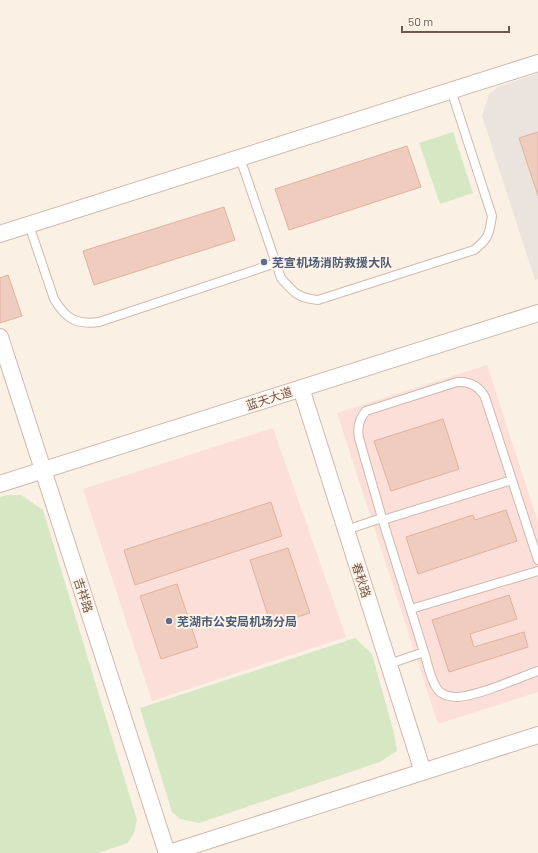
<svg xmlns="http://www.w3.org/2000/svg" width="538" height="853" viewBox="0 0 538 853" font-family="Barlow,'Noto Sans SC',sans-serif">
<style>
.commercial{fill:#fbdfd8}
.industrial{fill:#ebe3de}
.green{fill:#d6e8c3}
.building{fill:#efccbd;stroke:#e1b19e}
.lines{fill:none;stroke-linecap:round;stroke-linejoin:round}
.lane-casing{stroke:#ceb9ae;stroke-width:10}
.street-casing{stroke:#ceb9ae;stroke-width:18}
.lane{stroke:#fff;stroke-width:8}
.street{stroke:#fff;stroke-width:16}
.service-dot{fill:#5c6f8a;stroke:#fef4ea;stroke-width:1.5}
.labels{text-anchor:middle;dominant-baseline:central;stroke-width:4;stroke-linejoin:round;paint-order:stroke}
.service-label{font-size:12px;font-weight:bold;fill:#4e5e75;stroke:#fef4ea;text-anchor:start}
.street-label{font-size:12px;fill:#73554b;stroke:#fef4ea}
</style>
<rect width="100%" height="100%" fill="#fbf0e4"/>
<!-- commercial -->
<path class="commercial" d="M487,365L538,522V692L438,724L337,413Z
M273,428L346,637L152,701L83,489Z"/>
<!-- industrial -->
<path class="industrial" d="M538,73V279L535,280L482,116L489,94L498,87Z"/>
<!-- green -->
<path class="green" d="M453,132L473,193L440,204L419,143Z
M8,495H21L43,510L137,820L134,833L128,843L98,853H0V497Z
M355,638L372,654L394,733L397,751L380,762L199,823L180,819L172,812L140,708Z"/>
<!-- building -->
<path class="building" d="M538,132V196L519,138Z
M407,146L421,187L289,230L275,189Z
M224,207L235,240L94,285L83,251Z
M8,275L22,316L0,323V278Z
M443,419L459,469L391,491L374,441Z
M271,502L282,536L135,585L124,550Z
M506,510L517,541L418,574L406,537L473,515L475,520Z
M288,548L310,613L271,625L250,560Z
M177,584L198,647L161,659L140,596Z
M509,595L517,619L470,634L474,647L524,632L528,647L449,672L432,620Z"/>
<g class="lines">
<!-- lane casing -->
<g class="lane-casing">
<path id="lane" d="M240,158L281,278C294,293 298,298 318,300L474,250C489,238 489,235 492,216L451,90
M29,225L54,299C66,319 76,325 99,322L276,263
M382,518L424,652
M383,520L512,480
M346,530L382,518L359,438C357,428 359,419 366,411L457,382C470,381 479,386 485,397L538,560
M411,609L538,571
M389,664L424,652C428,664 430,680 438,690C442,695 451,697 458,697C481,695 515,679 538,671"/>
</g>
<!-- street casing -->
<g class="street-casing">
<path id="street" d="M0,234L538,63
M0,337L167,853
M301,388L423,772
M0,484L538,313
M169,853L538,735"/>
</g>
<!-- lane -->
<use href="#lane" class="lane"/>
<!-- street -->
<use href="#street" class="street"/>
</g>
<!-- markers -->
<g class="service-dot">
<circle cx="264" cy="262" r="4"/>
<circle cx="169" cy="621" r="4"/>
</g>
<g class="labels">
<!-- service labels -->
<g class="service-label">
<text x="272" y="262">芜宣机场消防救援大队</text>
<text x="177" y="621">芜湖市公安局机场分局</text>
</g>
<!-- street labels -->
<g class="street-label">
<text transform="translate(269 398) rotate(-18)">蓝天大道</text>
<text transform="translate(362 580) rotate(72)">春秋路</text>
<text transform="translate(84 595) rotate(72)">吉祥路</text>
</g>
</g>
<!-- scale -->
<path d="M402 26v6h107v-6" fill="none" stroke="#73554b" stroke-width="2"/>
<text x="408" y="26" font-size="12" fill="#73554b" stroke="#fef4ea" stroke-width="3" paint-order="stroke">50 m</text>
</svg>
